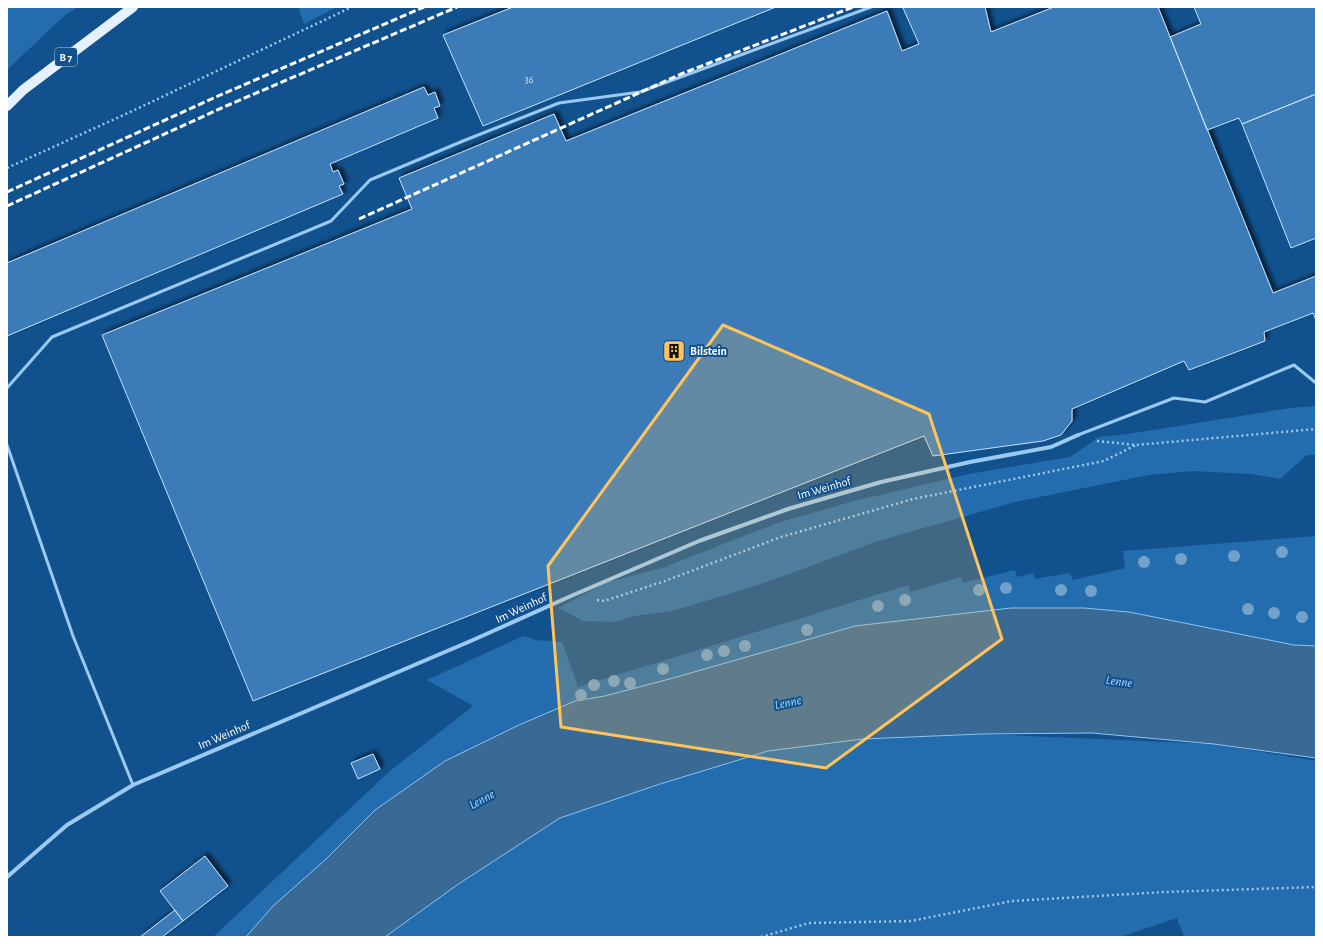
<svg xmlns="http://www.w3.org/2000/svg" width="1323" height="944" viewBox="0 0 1323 944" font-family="'Alegreya Sans',sans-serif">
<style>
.green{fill:#236cad}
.water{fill:#396995;stroke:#8cc5f5}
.building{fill:#3a7cb8;stroke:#c2e1fd;filter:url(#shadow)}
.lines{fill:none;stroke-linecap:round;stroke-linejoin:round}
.path{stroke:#9bc9f2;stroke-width:2.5;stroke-dasharray:2 3;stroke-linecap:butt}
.lane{stroke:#9bc9f2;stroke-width:3}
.street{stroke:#9bc9f2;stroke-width:4}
.primary{stroke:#e6f1ff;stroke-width:10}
.rail{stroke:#fff;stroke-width:3;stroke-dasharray:7 3;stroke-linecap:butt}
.tree{fill:#72a1cb}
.marked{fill:#ffc35c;fill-opacity:0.2;stroke:#ffc35c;stroke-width:3;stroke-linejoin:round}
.labels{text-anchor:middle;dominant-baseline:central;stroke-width:4;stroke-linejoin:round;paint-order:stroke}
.number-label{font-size:10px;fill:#cedeed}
.shield{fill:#11528e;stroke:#b8cbdd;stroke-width:1}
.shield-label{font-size:11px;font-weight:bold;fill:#fff}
.poi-label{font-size:12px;font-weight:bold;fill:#fff;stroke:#11528e;text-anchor:start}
.street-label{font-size:12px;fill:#fff;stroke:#11528e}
.water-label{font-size:13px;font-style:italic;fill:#a7d3f9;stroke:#11528e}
</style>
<defs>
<filter id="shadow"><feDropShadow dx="3.5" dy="-3.5" stdDeviation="2" flood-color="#0009"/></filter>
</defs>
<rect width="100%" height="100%" fill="#11528e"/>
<!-- green -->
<path class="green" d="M7,7H78L65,15L7,70Z
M298,7H337L304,24Z
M1316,406V455H1307L1280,479L1251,474L1193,471L1149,475L1015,502L878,541L767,582L673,611L634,616L616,622L583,621L558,608L605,583L665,567L777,523L854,501L969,474L1070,457L1099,437L1128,434L1290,408Z
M1316,536V646L1294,645L1129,612L1084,608H1011L855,626L673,678L605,696L575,701L519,725L445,761L375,810L325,861L273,906L246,937H213L391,770L473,706L427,680L523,636L536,640L562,642L578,687L908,585L910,592L961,577L963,583L1015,570L1017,577L1033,573L1035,579L1070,573L1073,580L1125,568L1123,551Z
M981,734L1214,744L1316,761V937H1184L1177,918L1120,937H385L457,885L560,818L660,784L768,751L863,739Z"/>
<!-- water -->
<path class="water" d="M1011,608H1084L1129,612L1294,645L1316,646V758L1214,744L1092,733L981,734L863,739L768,751L660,784L560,818L457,885L385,937H246L273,906L325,860L375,810L445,761L519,725L575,701L605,696L673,678L855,626Z"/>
<!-- building -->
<path class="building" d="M513,7H776L483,126L443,35Z
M905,7H985L991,32L1054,7H1158L1273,293L1316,276V320L1313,313L1264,332L1265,341L1189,370L1184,361L1072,409V421L1061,435L1043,441L933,456L924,436L253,701L102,335L412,209L399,178L554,114L566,141L887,11L902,51L919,44L903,8Z
M1194,7H1316V94L1242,124L1239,118L1207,130L1170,37L1201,24Z
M424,87L428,95L435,92L440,106L434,108L438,118L330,164L333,172L338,170L344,184L339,186L343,194L7,336V263Z
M1316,94V238L1291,248L1242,124Z
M373,754L380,769L358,779L351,763Z
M205,856L228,886L183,921L160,891Z
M175,910L183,921L162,937H140Z"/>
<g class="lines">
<!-- path -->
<path class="path" d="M7,168L128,113L352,7
M1097,441L1136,445L1316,429
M597,600L604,601L665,581L781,537L913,499L1104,461L1136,445
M761,937L809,923L911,921L1012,901L1165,892L1316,887"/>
<!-- lane -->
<path class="lane" d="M7,388L52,337L331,221L370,180L463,141L559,103L640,92L871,7
M1078,435L1174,398L1205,402L1294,365L1316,383
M7,445L73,636L133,785"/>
<!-- street -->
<path class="street" d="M7,877L67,825L133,785L473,640L571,596L699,541L788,509L881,482L970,462L1051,447L1078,435"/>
<!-- primary -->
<path class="primary" d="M7,106L23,90L133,7"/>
<!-- rail -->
<path class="rail" d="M7,192L218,96L424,7
M7,206L226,106L457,7
M359,219L681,74L853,7"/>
</g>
<!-- trees -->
<g class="tree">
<circle cx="1282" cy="552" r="6"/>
<circle cx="1234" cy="556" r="6"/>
<circle cx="1181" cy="559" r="6"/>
<circle cx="1144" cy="562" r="6"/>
<circle cx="1006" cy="588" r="6"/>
<circle cx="979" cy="590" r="6"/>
<circle cx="1061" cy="590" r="6"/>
<circle cx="1091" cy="591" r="6"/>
<circle cx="905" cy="600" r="6"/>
<circle cx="878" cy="606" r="6"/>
<circle cx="1248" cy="609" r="6"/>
<circle cx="1274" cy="613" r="6"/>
<circle cx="1302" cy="617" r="6"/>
<circle cx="807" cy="630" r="6"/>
<circle cx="745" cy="646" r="6"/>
<circle cx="724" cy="651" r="6"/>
<circle cx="707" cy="655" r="6"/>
<circle cx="663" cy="669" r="6"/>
<circle cx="614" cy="681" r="6"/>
<circle cx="630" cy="683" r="6"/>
<circle cx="594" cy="685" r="6"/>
<circle cx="581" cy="695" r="6"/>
</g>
<!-- marked area -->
<path class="marked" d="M723,325L929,414L1002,639L826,768L561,727L548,566Z"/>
<!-- icons -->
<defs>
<g id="building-square" transform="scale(1.15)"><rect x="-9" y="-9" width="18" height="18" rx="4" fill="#ffc35c" stroke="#11528e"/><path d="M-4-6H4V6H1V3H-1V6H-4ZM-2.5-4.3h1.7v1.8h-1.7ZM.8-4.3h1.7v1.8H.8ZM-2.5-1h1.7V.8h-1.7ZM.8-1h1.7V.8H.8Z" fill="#111"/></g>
</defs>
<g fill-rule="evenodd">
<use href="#building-square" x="674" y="351"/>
</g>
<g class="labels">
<!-- number labels -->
<g class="number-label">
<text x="529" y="80">36</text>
</g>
<!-- shield labels -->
<rect class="shield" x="55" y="48" width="22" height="18" rx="3"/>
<g class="shield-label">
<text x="66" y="57">B 7</text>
</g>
<!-- poi labels -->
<g class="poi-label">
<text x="690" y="351">Bilstein</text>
</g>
<!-- street labels -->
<g class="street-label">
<text transform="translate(824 488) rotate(-16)">Im Weinhof</text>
<text transform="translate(521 608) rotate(-25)">Im Weinhof</text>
<text transform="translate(224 735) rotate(-23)">Im Weinhof</text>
</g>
<!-- water labels -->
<g class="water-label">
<text transform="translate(1119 682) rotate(7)">Lenne</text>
<text transform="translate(788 703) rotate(-12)">Lenne</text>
<text transform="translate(482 800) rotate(-29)">Lenne</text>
</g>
</g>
<!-- border -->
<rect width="1323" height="944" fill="none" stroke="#ffffff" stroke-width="16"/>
</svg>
